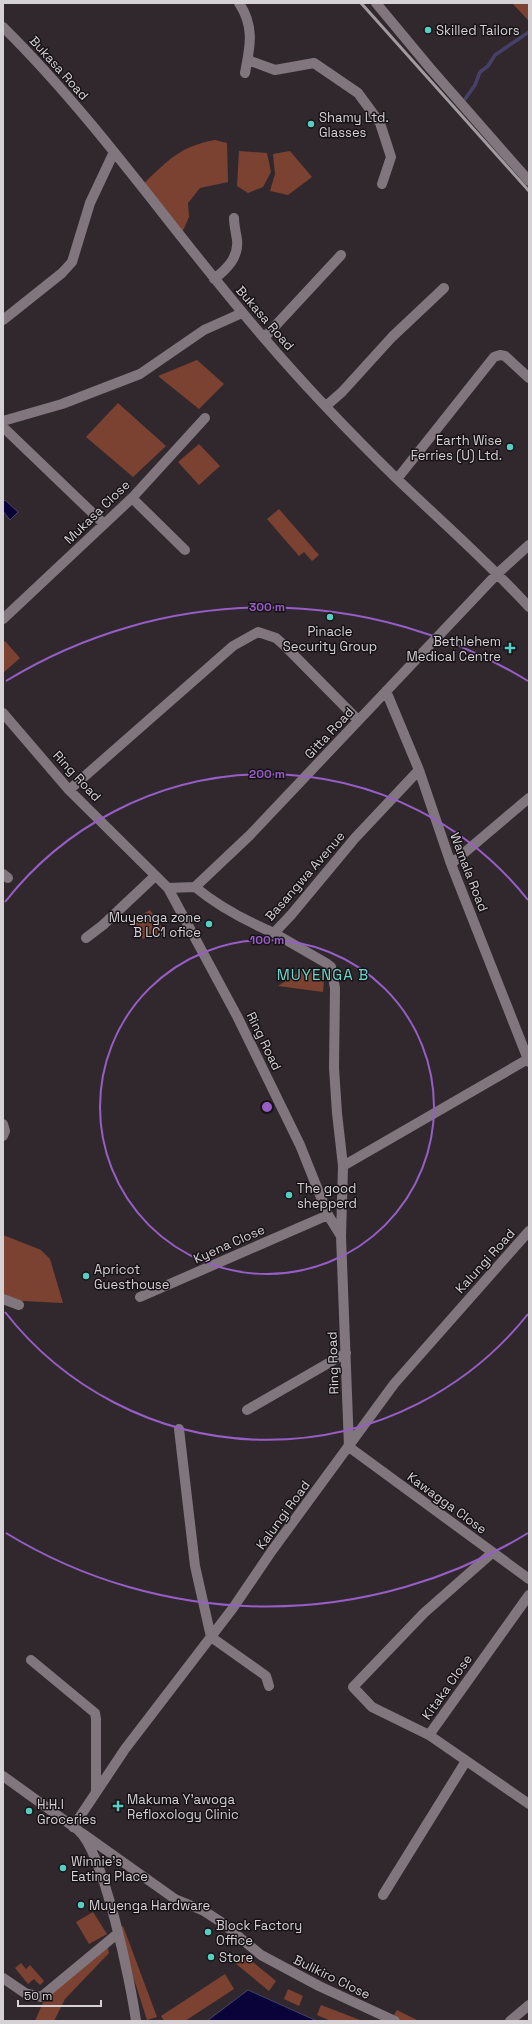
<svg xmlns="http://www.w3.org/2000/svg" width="532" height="2024" viewBox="0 0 532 2024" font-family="'Space Grotesk',sans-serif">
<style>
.green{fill:#7b4232}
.water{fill:#0a033a;stroke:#474168}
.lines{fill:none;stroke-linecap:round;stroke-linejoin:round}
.stream{stroke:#474168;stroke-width:3.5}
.minor{stroke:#81767e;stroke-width:10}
.rail{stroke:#a19ba0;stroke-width:3}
.ring{fill:none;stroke:#965ec6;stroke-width:2}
.poi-dot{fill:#57cec2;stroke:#161215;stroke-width:1.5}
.labels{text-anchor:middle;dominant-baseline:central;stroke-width:3;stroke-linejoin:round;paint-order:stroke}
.poi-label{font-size:13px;fill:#d6d1d5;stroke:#161215;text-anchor:start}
.street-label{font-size:13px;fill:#d6d1d5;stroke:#161215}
.quarter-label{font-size:15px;letter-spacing:1px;fill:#6dd7cb;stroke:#161215}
.centre{fill:#965ec6;stroke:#161215;stroke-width:2}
.ring-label{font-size:12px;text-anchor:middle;font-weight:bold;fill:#965ec6;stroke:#161215;stroke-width:3;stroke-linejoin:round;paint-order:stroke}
</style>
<rect width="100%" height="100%" fill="#31282e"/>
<!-- green -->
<path class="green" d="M512,3H529V21L527,19Z
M215,140L227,143L228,182L200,188L188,203L189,217L182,233L144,183C170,159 179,147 215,140Z
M239,151L267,153L271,172L263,187L248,193L237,186Z
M290,151L312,177L288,195L270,191L275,174L273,154Z
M197,360L224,384L199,409L158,376Z
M118,403L166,446L133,477L86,437Z
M199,444L220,466L199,485L178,462Z
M279,509L319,555L312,561L304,552L299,556L267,519Z
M5,641L20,658L3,673V643Z
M150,910L165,933L157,938L153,933L143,939L131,921Z
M304,969L320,973L324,980L323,992L278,986Z
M3,1235L41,1250L50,1259L63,1303L22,1301L3,1294Z
M93,1912L107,1934L89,1944L76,1922Z
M123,1926L157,2017L147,2020L118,1929Z
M107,1944L109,1953L65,1999L54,2021H35L44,2000Z
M243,1954L276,1981L269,1991L235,1963Z
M21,1963L26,1969L30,1965L44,1981L40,1985L34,1979L28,1984L15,1968Z
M225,1974L234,1989L185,2021H164L161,2016Z
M288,1989L303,1996L299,2006L284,1999Z
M321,2005L360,2020V2021H331L317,2015Z
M397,2010L419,2021H403L392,2018Z"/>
<!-- water -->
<path class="water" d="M5,500L18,512L10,520L3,511V502Z
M248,1990L317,2021H207Z"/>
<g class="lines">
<!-- stream -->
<path class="stream" d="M463,102L475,85L480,72L488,66L495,55L529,32"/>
<!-- minor -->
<path class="minor" d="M239,3C255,27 250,47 245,73
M376,3L430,68L529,181
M3,27C99,122 175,235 264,338C305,386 350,433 396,478C441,521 487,561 529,607
M248,60L275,70L314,63L358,93L380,123L391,157L382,184
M214,279C227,269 239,257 237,240C236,232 234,226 234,218
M3,320L62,273L72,262L90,203L114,152
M264,338L341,255
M326,406L342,392L392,337L444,288
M3,421L62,404L140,374L204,330L242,313
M3,427L104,524
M397,479L494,357L500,355L505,356L529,378
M132,498L185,550
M3,619L132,498L205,418
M386,691L419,770L451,864L529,1062
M3,713L69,790L168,888L237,1016L300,1145L328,1215L341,1236L349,1447
M69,790L233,646L258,632L276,638L285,646L358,720
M451,864L529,798
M3,874L8,878
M195,887C218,906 246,921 274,933L291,915L355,838L419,770
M168,888L195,887L250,835L498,573L529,545
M274,933L326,963L331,967L335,988L334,1068L337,1113L343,1166L341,1236
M86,938L103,925L155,876
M3,1124L5,1131L3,1136
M343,1166L528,1059
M140,1297L328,1215
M3,1299L19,1305
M247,1410L346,1353
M179,1429L195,1566L211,1637L266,1676L269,1686
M349,1447L529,1579
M492,1553L424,1613L353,1687L372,1707L429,1735L529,1804
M31,1660L95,1713L96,1719V1792
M429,1735L529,1595
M3,1776L78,1830C104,1852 131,1984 136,2021
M73,1827L125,1749L233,1608L271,1552L394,1384L529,1231
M82,1833L175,1899L204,1911L221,1922L261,1955L319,1986L395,2021
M383,1895L466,1761
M3,1978L25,1993L41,1997L117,1934
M510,2021L529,2005"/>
<!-- rail -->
<path class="rail" d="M361,3L529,191"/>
</g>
<!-- distance rings -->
<g class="ring">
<circle cx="267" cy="1107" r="167"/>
<path d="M528 1314A333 333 0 0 1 5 1312M5 902A333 333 0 0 1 528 900"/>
<path d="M528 1533A500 500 0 0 1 6 1533M6 681A500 500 0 0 1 528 681"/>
</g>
<!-- markers -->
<g class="poi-dot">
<circle cx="428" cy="30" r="4"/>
<circle cx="311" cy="124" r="4"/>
<circle cx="510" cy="447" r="4"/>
<circle cx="330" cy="617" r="4"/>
<path d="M508 642h4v4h4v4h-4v4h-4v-4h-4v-4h4z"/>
<circle cx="209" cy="924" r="4"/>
<circle cx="289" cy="1195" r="4"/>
<circle cx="86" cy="1276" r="4"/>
<path d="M116 1800h4v4h4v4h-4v4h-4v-4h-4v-4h4z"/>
<circle cx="29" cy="1811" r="4"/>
<circle cx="63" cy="1868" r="4"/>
<circle cx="81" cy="1905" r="4"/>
<circle cx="208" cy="1932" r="4"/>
<circle cx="211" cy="1957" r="4"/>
</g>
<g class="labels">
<!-- poi labels -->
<g class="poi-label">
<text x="436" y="30">Skilled Tailors</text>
<text x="319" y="117">Shamy Ltd.<tspan x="319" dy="15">Glasses</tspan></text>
<text x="502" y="440" text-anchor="end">Earth Wise<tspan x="502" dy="15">Ferries (U) Ltd.</tspan></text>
<text x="330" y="631" text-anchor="middle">Pinacle<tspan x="330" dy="15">Security Group</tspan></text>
<text x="501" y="641" text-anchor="end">Bethlehem<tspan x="501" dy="15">Medical Centre</tspan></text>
<text x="201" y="917" text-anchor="end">Muyenga zone<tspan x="201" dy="15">B LC1 ofice</tspan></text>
<text x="297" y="1188">The good<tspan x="297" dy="15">shepperd</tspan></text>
<text x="94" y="1269">Apricot<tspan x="94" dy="15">Guesthouse</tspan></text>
<text x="127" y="1799">Makuma Y'awoga<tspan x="127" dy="15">Refloxology Clinic</tspan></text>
<text x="37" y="1804">H.H.I<tspan x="37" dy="15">Groceries</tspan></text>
<text x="71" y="1861">Winnie's<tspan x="71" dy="15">Eating Place</tspan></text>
<text x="89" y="1905">Muyenga Hardware</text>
<text x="216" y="1925">Block Factory<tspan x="216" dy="15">Office</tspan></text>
<text x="219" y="1957">Store</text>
</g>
<!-- street labels -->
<g class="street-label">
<text transform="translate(59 68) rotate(48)">Bukasa Road</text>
<text transform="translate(265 318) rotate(49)">Bukasa Road</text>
<text transform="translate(97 512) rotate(-44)">Mukasa Close</text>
<text transform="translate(329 733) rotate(-47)">Gitta Road</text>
<text transform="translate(77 776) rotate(47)">Ring Road</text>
<text transform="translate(469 872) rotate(69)">Wamala Road</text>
<text transform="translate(305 876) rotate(-49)">Basangwa Avenue</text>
<text transform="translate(264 1041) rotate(64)">Ring Road</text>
<text transform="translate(229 1244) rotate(-24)">Kyena Close</text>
<text transform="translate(485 1261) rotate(-48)">Kalungi Road</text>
<text transform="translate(333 1363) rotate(-92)">Ring Road</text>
<text transform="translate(447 1503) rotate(36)">Kawagga Close</text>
<text transform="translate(283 1515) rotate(-54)">Kalungi Road</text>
<text transform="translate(447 1687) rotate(-55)">Kitaka Close</text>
<text transform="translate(332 1977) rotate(26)">Bulikiro Close</text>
</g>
<!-- quarter labels -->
<g class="quarter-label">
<text x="323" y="974">MUYENGA B</text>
</g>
</g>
<circle cx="267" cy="1107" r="6" class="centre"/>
<g class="ring-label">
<text x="267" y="611">300 m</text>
<text x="267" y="778">200 m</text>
<text x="267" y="944">100 m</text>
</g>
<!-- border -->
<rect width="532" height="2024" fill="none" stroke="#d6d1d5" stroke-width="8"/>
<!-- scale -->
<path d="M18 2000v6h83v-6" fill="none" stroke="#d6d1d5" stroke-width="2"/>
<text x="24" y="2000" font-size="12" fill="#d6d1d5" stroke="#161215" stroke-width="3" paint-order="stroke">50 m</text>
</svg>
